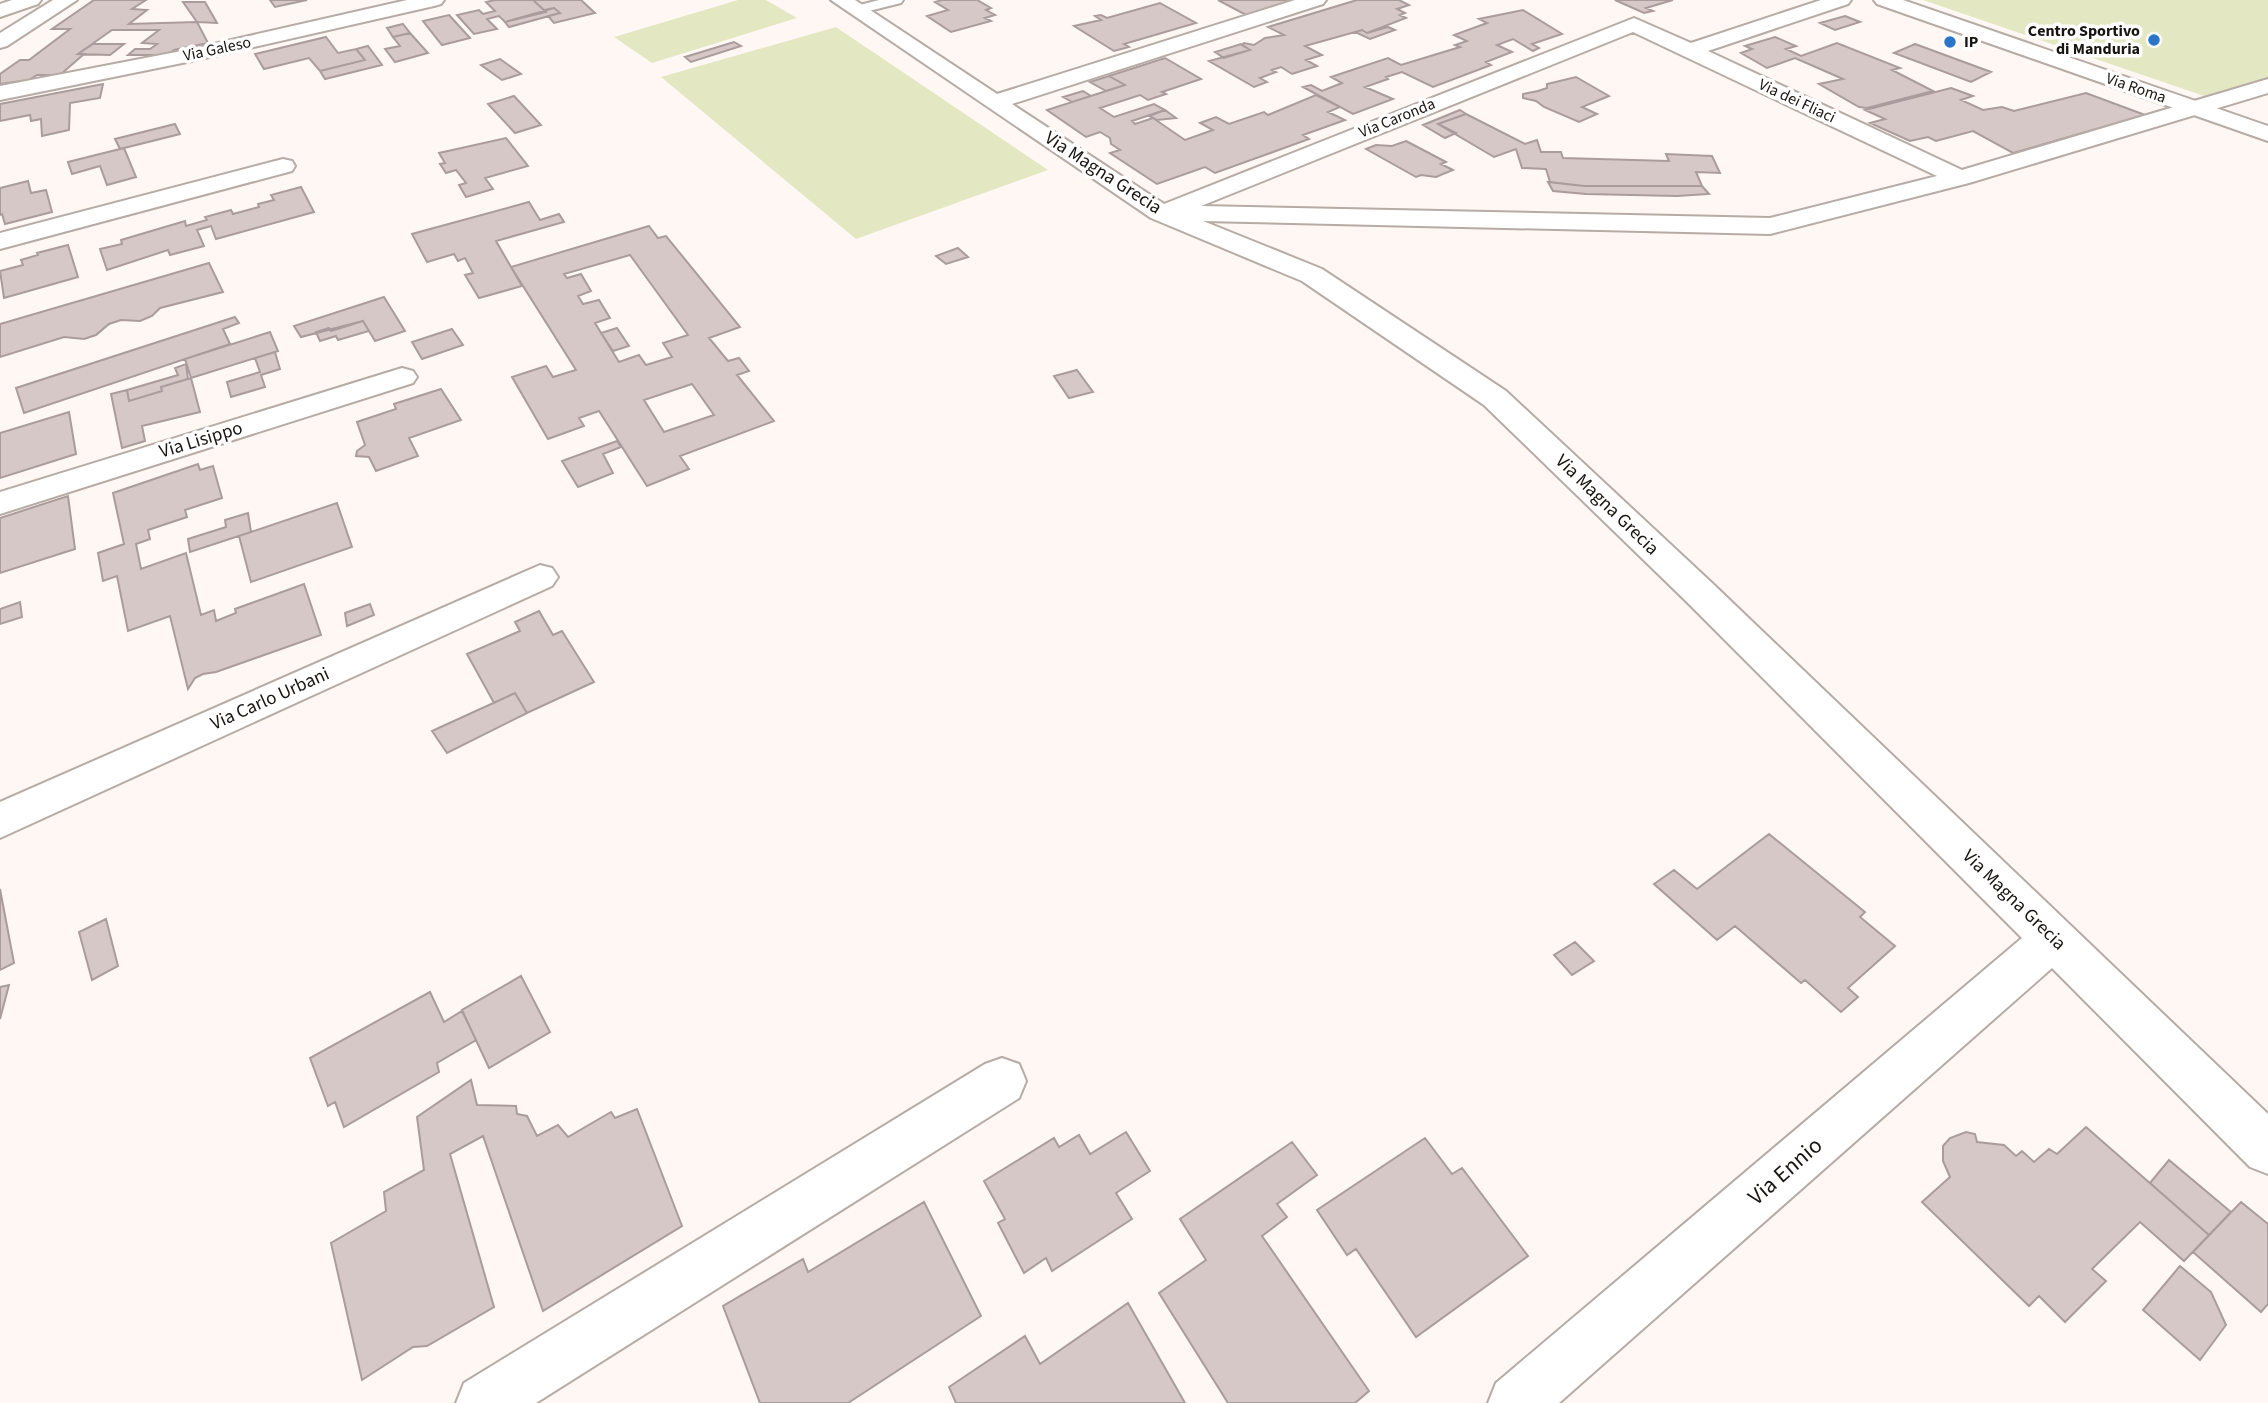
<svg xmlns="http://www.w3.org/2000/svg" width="2268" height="1403" viewBox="0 0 2268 1403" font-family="'Source Sans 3',sans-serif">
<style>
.green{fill:#e4e8c2}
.building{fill:#d7c8c8;stroke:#aa9c9c;stroke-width:2;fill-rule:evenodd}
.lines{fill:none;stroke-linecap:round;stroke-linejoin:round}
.lane-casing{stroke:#b6aba5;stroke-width:4}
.street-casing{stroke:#b6aba5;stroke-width:4}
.secondary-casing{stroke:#b6aba5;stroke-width:4}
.lane{fill:#fff;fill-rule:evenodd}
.street{fill:#fff;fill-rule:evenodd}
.secondary{fill:#fff;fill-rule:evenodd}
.poi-dot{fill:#2a75c5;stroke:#fff;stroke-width:2.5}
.labels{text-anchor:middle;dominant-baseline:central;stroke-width:7;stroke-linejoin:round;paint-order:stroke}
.far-poi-label{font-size:16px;font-weight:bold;fill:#181412;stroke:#fff;text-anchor:end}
.far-street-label{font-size:16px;fill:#181412;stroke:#fff}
.street-label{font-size:19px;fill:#181412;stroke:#fff}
.near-street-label{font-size:23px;fill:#181412;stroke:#fff}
</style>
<rect width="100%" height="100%" fill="#fff7f3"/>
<!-- green -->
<path class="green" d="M738,0H766L797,18L652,63L614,37Z
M1923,0H2268V81L2210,98Z
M836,27L1048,170L856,239L661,77Z"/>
<!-- building -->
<path class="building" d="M94,0H146L132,9L147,10L129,24L197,22L208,43L174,50L169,55H128L135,49H150L157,44L142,43L159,30H112L78,54H84L60,75H37L29,80L0,84V74L20,60H29L70,29H52Z
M270,0H307L275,7Z
M495,0H533L546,12L505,22L499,16L487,19L497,29L474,34L457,15L479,10L483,14L495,11L486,2Z
M533,0H581L595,13L554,23L548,16L560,13L554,8L544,10Z
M942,0H977L991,8L986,10L995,15L985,18L991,21L951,32L927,16L948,10L935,2Z
M1218,0H1295L1246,15Z
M1357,0H1399L1409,5L1397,9L1405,13L1400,15L1406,18L1367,33L1362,30L1305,46L1322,55L1306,60L1317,66L1292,74L1281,67L1272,70L1276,72L1260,78L1267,82L1254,87L1209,61L1250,50L1242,45L1244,43L1254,45L1265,38L1284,35L1268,27Z
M1615,0H1673L1646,8L1653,11L1644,13Z
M183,2H205L217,23L197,22Z
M1160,3L1196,23L1124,44L1129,47L1114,51L1074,26L1101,20L1095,16L1101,15L1107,18Z
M554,8L560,13L509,27L505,22Z
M1523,10L1562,34L1532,44L1539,48L1533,51L1513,39L1497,45L1512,52L1486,62L1491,65L1433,87L1402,72L1386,77L1388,79L1365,87L1393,99L1353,114L1303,87L1311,85L1322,91L1342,83L1331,77L1388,58L1401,65L1460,47L1455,45L1467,41L1454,35L1487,23L1479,19Z
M449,15L470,38L442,45L423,21Z
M1845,16L1860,22L1835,30L1820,23Z
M403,24L410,33L393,37L387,28Z
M1388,27L1395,30L1370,39L1355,32L1362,30L1367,33Z
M410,33L428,53L395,62L385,49L400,46L393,37Z
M326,37L338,53L356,49L365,60L320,71L309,58L264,69L255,54Z
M1775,37L1796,46L1786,49L1801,56L1837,43L1900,68L1892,70L1933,91L1867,108L1859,107L1819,84L1843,79L1795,58L1767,68L1741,53L1752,49L1745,46Z
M734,42L741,46L691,62L685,57Z
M93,44H124L110,55L78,54Z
M1241,44L1250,50L1224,58L1215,52Z
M1915,44L1991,72L1971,82L1894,53Z
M368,46L382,65L325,79L320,71L365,60L356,49Z
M1165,58L1201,79L1162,92L1166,94L1148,100L1140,95L1100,108L1114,117L1154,104L1165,110L1132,121L1135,124L1153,118L1185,140L1213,130L1200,123L1216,117L1229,124L1264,112L1268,115L1316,95L1340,107L1328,112L1345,120L1303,135L1309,139L1215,173L1205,167L1157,184L1110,153L1120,150L1111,144L1110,138L1100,132L1086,137L1047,110L1125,85L1109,76Z
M500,59L521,74L502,80L481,65Z
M1109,76L1125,85L1106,91L1090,82Z
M1576,77L1609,96L1582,107L1597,114L1579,122L1544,107L1536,101L1523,98V94L1538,91L1547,88V84Z
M103,84L100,98L70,103L69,130L42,136L41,119L31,121L30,115L0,121V104Z
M1951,88L1973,96L1961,100L1983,110L2002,107L2014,111L2086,93L2145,115L2013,153L1973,131L1936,141L1928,137L1910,141L1870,123L1885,119L1865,110Z
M1083,91L1091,96L1072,102L1063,97Z
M514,96L541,125L515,133L488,104Z
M1165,110L1176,118L1157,120L1149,116Z
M1460,110L1466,114L1438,124L1456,133L1445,138L1423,125Z
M1466,114L1525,144L1537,140L1541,152H1561L1563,158L1669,161L1666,154L1712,156L1720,173L1696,172L1702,186H1584L1550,182L1546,169L1522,168L1516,149L1494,157L1438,124Z
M175,124L180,134L120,149L115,139Z
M506,138L528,166L485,178L493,189L466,197L459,185L466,183L456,170L446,173L440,164L445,163L439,153Z
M1406,141L1446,162L1441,164L1453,170L1436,177L1421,175L1416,177L1366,149L1376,145L1392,146Z
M124,148L136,177L107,185L100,166L72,174L68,162Z
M28,181L31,193L46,190L52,212L5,224L2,214L0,215V188Z
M1548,182L1584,186H1702L1709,194L1677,196L1586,194L1553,191Z
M301,187L314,212L216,239L211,226L197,230L204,246L170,255L168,250L107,270L100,249L122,244L121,240L185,221L186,226L207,220L205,217L231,210L233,214L259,207L258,204L274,200L271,195Z
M529,202L540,220L559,214L564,222L496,241L522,286L479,298L465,275L473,273L465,258L458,261L454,254L427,262L412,234Z
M649,226L658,238L666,236L740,327L709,338L728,361L739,358L749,371L737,375L774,421L680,456L689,469L647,486L599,411L579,418L584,426L548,439L512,377L546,366L553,377L576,370L511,267ZM630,255L688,335L663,343L672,357L646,365L639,355L619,362L595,323L610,318L599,300L583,304L578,296L591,291L581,274L567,278L564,274ZM692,384L714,415L664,432L644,400Z
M68,245L78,277L4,298L0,271L23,265L21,260L38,255L37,253Z
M958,248L968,257L946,264L936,256Z
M209,263L223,292L160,308L152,316L140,321L121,320L109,324L96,335L84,339L64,337L0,357V324Z
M384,297L405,331L375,341L363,321L301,337L294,326Z
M235,317L239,323L223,329L230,344L24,413L16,388Z
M363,321L369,331L338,340L336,336L320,341L316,332L329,328L331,331Z
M617,328L629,346L613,351L601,333Z
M452,329L463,345L422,359L412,342Z
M270,332L278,351L191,378L185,359Z
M275,352L280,369L261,375L265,387L231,397L227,382L260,372L255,358Z
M186,364L188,379L161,387L162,391L129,401L127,390L178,375L175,368Z
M1077,370L1093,392L1069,398L1054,376Z
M191,378L200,412L142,426L145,441L122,448L111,394L127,390L129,401L162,391L161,387Z
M441,389L461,420L409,438L418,456L376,471L369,457L356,456L357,451L365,445L357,422L396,409L394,404Z
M69,412L76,454L0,478V433Z
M617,441L621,447L603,454L613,473L578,487L562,461Z
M198,464L200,470L213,466L222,498L185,510L187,517L148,530L150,539L136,544L141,569L186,553L201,615L214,610L216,621L236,613L235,609L304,584L321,635L216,672L203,674L195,678L188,689L170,616L128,631L117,576L103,581L98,553L124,544L113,493Z
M68,496L75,549L0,573V518Z
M337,503L352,547L251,582L239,536Z
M248,513L251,532L190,552L188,539L226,527L225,520Z
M20,602L22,617L0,624V609Z
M370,604L374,615L347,626L345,613Z
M539,611L553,635L562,631L594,682L527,713L515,693L494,703L467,654L520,631L515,622Z
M515,693L527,713L447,753L432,731Z
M1769,834L1865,912L1860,917L1895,946L1848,988L1858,997L1841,1012L1805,980L1801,983L1735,926L1717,940L1654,884L1674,870L1697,889Z
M0,889L14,963L0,970Z
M106,919L118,966L92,980L79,932Z
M1575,942L1594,961L1572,975L1554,955Z
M521,976L550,1032L489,1068L462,1010Z
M9,985L0,1019V987Z
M430,992L444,1022L462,1011L476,1040L437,1063L439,1072L344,1127L335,1102L328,1106L310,1058Z
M471,1080L477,1105L516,1106L517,1114L527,1116L537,1136L558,1125L568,1137L611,1112L615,1118L637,1109L682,1226L543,1311L483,1136L450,1154L494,1307L427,1346L413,1347L362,1380L331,1243L386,1211L384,1192L424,1170L417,1117Z
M2086,1127L2209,1235L2184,1261L2140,1222L2092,1269L2106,1281L2065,1322L2039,1296L2029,1306L1922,1202L1950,1177L1943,1161V1146L1950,1138L1966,1132L1975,1134L1977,1142L2004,1145L2016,1156L2022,1151L2034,1162L2049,1149L2057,1154Z
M1126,1132L1150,1171L1116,1193L1132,1219L1052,1271L1046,1258L1024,1273L998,1223L1005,1219L984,1181L1054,1138L1059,1147L1079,1135L1090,1154Z
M1425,1138L1452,1174L1462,1168L1528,1256L1416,1337L1356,1249L1347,1255L1317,1210Z
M1292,1142L1317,1175L1277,1204L1287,1217L1262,1236L1369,1391L1355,1403H1228L1159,1293L1206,1260L1180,1219Z
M2169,1160L2231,1212L2209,1235L2150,1183Z
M924,1202L981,1316L848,1403H760L723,1306L803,1259L808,1272Z
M2241,1202L2268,1224V1304L2261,1312L2193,1252Z
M2180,1266L2211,1292L2226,1325L2200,1360L2143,1310Z
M1128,1303L1185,1403H956L949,1387L1025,1336L1040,1364Z"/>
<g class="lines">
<!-- lane casing -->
<g class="lane-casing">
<path id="lane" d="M879,0H903L901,3L857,14L850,10L852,7Z"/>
</g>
<!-- street casing -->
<g class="street-casing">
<path id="street" d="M53,0H77L7,46L0,48V33Z
M407,0H444L441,4L434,6L192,61L0,100V86L192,49Z
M831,0H855L997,94L1295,0H1326L1323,4L1012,104L1164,204L1634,18L1691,43L1821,0H1851L1848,4L1708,51L1962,170L2268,79V93L1969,183L1770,234L1203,221L1322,269L1506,391L1712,583L2268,1114V1174L2250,1167L2052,968L1559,1403H1488L1496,1383L2022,938L1686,601L1484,405L1302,281L1151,218ZM1633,32L1937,176L1770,218L1201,206Z
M283,159L292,161L295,166L292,171L0,249V233Z
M402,368L413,371L417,377L413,383L0,514V492Z
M540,565L552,568L558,577L552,586L0,838V802Z
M1002,1058L1019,1064L1026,1081L1019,1098L536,1403H456L464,1383L985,1064Z"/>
</g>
<!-- secondary casing -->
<g class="secondary-casing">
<path id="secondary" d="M12,0H41L38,4L0,17V4Z
M1874,0H1903L2268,126V141L1877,4Z"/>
</g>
<!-- lane -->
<use href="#lane" class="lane"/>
<!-- street -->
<use href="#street" class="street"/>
<!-- secondary -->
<use href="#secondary" class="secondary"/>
</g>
<!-- markers -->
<g class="poi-dot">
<circle cx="2154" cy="40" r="7"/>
<circle cx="1950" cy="42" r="7"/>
</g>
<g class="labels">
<!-- far-poi labels -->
<g class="far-poi-label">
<text x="2140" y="31">Centro Sportivo<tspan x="2140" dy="18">di Manduria</tspan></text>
<text x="1964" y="42" text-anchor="start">IP</text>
</g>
<!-- far-street labels -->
<g class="far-street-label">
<text transform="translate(217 49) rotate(-12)">Via Galeso</text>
<text transform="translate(2136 88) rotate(19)">Via Roma</text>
<text transform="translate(1797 101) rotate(25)">Via dei Fliaci</text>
<text transform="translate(1397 118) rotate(-22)">Via Caronda</text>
</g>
<!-- street labels -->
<g class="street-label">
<text transform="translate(1103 173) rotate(33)">Via Magna Grecia</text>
<text transform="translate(201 440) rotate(-17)">Via Lisippo</text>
<text transform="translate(1607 505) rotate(44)">Via Magna Grecia</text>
<text transform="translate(270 699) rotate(-24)">Via Carlo Urbani</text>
<text transform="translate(2014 900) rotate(44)">Via Magna Grecia</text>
</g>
<!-- near-street labels -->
<g class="near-street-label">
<text transform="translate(1785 1171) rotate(-41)">Via Ennio</text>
</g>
</g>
</svg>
